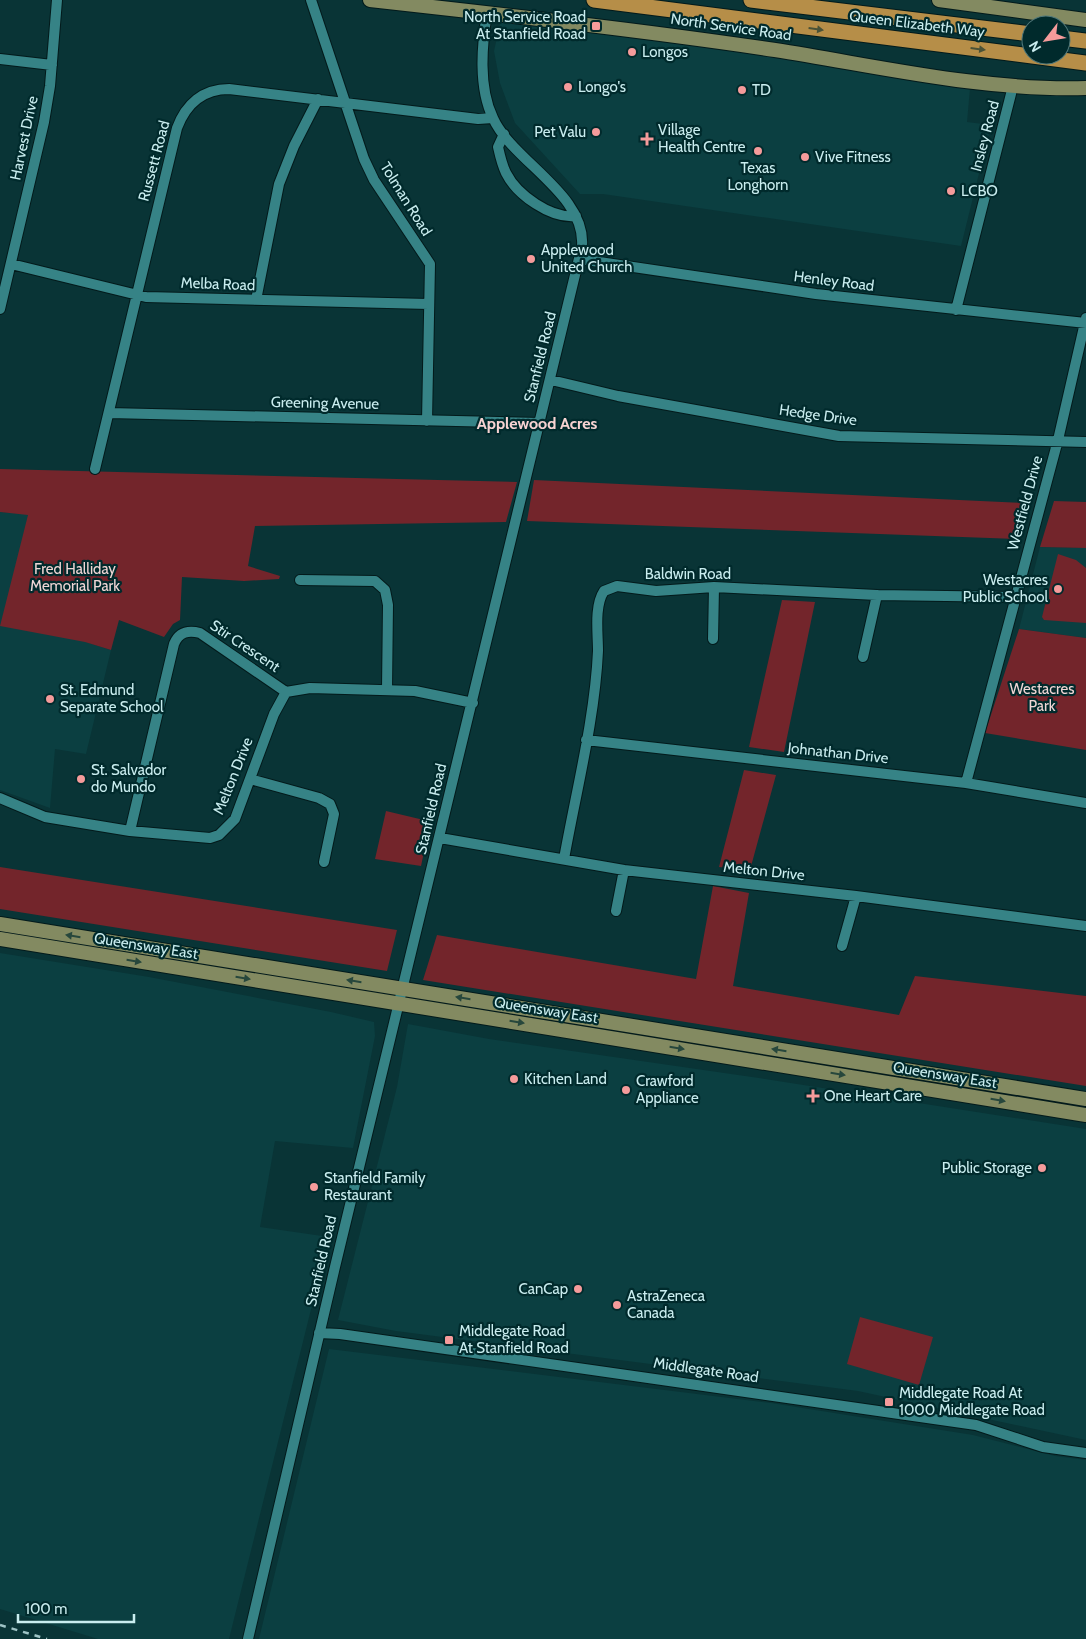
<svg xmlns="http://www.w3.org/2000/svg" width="1086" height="1639" viewBox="0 0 1086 1639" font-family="Cabin,sans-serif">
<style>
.built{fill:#0b3f41}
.green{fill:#73252b}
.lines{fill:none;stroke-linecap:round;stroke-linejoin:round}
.minor-casing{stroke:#031a1b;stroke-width:12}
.major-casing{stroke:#031a1b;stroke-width:16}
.highway-casing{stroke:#031a1b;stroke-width:17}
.minor{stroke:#368386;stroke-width:10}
.major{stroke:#838a61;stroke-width:14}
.highway{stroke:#b68e48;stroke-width:15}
.rail{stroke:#9ec3c5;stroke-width:2.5;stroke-dasharray:6 6;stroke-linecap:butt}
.oneway{fill:#495237}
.oneway2{fill:#27473c}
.poi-dot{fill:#f59b9b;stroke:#002a2c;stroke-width:2}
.labels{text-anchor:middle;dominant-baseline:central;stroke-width:4.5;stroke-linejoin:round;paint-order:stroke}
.poi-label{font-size:15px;fill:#c9edef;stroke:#002a2c;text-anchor:start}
.street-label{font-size:15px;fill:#c9edef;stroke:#002a2c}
.park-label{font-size:15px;fill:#f0d6d5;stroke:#002a2c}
.neighbourhood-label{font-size:16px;font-weight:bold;fill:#f7d3d2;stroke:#002a2c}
</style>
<rect width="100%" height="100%" fill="#093436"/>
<!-- built -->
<path class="built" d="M501,19L971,77L967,122L991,125L961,246L603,194H580L515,123L500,83L494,51Z
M0,512L28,514L86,642L111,650L86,754L55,749L50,808L0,790Z
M1040,547L1086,548V638L1019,629Z
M0,953L149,977L331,1012L374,1022L375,1036L353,1148L275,1141L260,1227L329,1237L229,1639H98L0,1609Z
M408,1024L489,1039L765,1079L1086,1129V1440L858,1391L396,1331L338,1320L397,1087Z
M329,1349L771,1403L973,1435L1055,1456L1086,1460V1639H259Z"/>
<!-- green -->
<path class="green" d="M0,469L517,482L506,522L255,526L248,566L280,576L279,579L244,581L182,577L180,620L173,624L164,637L119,620L111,650L85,642L0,626L28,515L0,512Z
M534,480L1026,503L1017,539L527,521Z
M1054,501L1086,502V548L1040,547Z
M1058,554L1076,560L1086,568V623L1044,620L1042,617Z
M782,600L815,602L784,752L749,747Z
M1019,629L1086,638V750L985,733Z
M744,770L776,775L750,870L719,867Z
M386,811L428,821L427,838L421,866L375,859Z
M0,867L397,930L387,971L0,909Z
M713,886L749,893L733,986L899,1015L915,976L1086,996V1086L423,980L437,935L696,979Z
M860,1317L933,1337L919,1385L847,1364Z"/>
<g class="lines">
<!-- minor casing -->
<g class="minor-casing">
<path id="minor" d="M311,0L364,159L374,180L430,264L427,421
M0,59L52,65
M504,134L498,147C500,156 502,165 506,173C517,195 551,219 576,216
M579,259L816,294L1086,323
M11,264L146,297L429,304
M256,300L279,184L294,146L318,99
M0,309L44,122L50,86L57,0
M956,310L1013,86
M551,380L618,396L839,436L1086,442
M109,413L540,423
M95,469L177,128C186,104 203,89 229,89L478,119L493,118
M300,580L375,581L385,590L388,605L387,689
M713,639L714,587
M863,657L877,595
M586,740L966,783L1086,803
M250,779L319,798L330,804L334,814L324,862
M966,783L1058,440L1086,318
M0,798L45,817L130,831L210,838L219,835L235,819L274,714L286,692L310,688L415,691L473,703
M130,831L174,644C179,632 188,630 200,633L286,692
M440,838L624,870L856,896L1086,926
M564,859C576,792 595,718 598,651C598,633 594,606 604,591L617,586L656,591L714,587L877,595L1015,597
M616,911L624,870
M842,946L856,896
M319,1333L340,1334L976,1425L1043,1447L1086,1453
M248,1639L334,1271L582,246C586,194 512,161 493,118C478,87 482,45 487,12"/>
</g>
<!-- major casing -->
<g class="major-casing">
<path id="major" d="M370,0C505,15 640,30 775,50C878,66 982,91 1086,88
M939,0L1086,20
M0,924L1086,1099
M0,939L1086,1115"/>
</g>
<!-- highway casing -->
<g class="highway-casing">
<path id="highway" d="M594,0L1086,63
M751,0L1031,34
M1061,38L1086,41"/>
</g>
<!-- minor -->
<use href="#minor" class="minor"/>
<!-- major -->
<use href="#major" class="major"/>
<!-- highway -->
<use href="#highway" class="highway"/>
<!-- rail -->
<path class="rail" d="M0,1625L47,1639"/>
</g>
<!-- one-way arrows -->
<defs><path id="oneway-solid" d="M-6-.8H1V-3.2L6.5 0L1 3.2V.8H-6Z" transform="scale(1.25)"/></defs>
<g class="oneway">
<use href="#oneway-solid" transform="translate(816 29) rotate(8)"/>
<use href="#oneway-solid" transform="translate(978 49) rotate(7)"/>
</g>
<g class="oneway2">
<use href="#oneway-solid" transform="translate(73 936) rotate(-171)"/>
<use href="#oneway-solid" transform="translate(134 961) rotate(9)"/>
<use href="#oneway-solid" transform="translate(243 978) rotate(9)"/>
<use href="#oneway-solid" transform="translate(354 981) rotate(-171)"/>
<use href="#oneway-solid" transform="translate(463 998) rotate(-171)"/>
<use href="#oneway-solid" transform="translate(517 1022) rotate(9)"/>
<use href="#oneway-solid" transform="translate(677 1048) rotate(9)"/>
<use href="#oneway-solid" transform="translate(779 1050) rotate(-171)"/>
<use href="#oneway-solid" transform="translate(838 1074) rotate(9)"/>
<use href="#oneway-solid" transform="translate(998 1100) rotate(10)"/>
</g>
<!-- markers -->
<g class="poi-dot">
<rect x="591" y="21" width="10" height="10" rx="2.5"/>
<circle cx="632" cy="52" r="5"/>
<circle cx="568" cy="87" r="5"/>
<circle cx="742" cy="90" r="5"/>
<circle cx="596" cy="132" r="5"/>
<path d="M644.5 131.5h5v5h5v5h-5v5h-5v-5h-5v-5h5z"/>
<circle cx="758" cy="151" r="5"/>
<circle cx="805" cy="157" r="5"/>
<circle cx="951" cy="191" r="5"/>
<circle cx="531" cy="259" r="5"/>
<circle cx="1058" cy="589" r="5"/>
<circle cx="50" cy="699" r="5"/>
<circle cx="81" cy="779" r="5"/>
<circle cx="514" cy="1079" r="5"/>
<circle cx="626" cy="1090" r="5"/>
<path d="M810.5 1088.5h5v5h5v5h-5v5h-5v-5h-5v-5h5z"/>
<circle cx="1042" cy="1168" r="5"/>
<circle cx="314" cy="1187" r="5"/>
<circle cx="578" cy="1289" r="5"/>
<circle cx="617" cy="1305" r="5"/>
<rect x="444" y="1335" width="10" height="10" rx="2.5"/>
<rect x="884" y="1397" width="10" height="10" rx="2.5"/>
</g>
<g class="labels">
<!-- poi labels -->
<g class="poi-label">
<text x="586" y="17" text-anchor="end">North Service Road<tspan x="586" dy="17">At Stanfield Road</tspan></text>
<text x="642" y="52">Longos</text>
<text x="578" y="87">Longo's</text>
<text x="752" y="90">TD</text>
<text x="658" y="130">Village<tspan x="658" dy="17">Health Centre</tspan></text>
<text x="586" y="132" text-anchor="end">Pet Valu</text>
<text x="815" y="157">Vive Fitness</text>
<text x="758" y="168" text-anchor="middle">Texas<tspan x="758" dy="17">Longhorn</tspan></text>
<text x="961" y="191">LCBO</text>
<text x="541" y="250">Applewood<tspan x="541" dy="17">United Church</tspan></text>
<text x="1048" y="580" text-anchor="end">Westacres<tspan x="1048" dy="17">Public School</tspan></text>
<text x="60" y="690">St. Edmund<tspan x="60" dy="17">Separate School</tspan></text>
<text x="91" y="770">St. Salvador<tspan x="91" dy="17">do Mundo</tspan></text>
<text x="524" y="1079">Kitchen Land</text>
<text x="636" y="1081">Crawford<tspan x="636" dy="17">Appliance</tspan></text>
<text x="824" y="1096">One Heart Care</text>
<text x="1032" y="1168" text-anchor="end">Public Storage</text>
<text x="324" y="1178">Stanfield Family<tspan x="324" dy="17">Restaurant</tspan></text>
<text x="568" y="1289" text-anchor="end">CanCap</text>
<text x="627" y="1296">AstraZeneca<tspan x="627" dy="17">Canada</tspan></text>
<text x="459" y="1331">Middlegate Road<tspan x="459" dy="17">At Stanfield Road</tspan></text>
<text x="899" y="1393">Middlegate Road At<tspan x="899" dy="17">1000 Middlegate Road</tspan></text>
</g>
<!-- street labels -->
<g class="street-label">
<text transform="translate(917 24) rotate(7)">Queen Elizabeth Way</text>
<text transform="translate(731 27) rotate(8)">North Service Road</text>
<text transform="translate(985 136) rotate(-75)">Insley Road</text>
<text transform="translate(24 138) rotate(-78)">Harvest Drive</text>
<text transform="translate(154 161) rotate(-75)">Russett Road</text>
<text transform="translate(406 199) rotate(58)">Tolman Road</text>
<text transform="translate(834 281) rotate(7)">Henley Road</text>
<text transform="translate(218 284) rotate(2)">Melba Road</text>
<text transform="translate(540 357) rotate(-76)">Stanfield Road</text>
<text transform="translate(325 403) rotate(1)">Greening Avenue</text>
<text transform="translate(818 415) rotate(8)">Hedge Drive</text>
<text transform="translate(1025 503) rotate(-75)">Westfield Drive</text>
<text x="688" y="574">Baldwin Road</text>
<text transform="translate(245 646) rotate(34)">Stir Crescent</text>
<text transform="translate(838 753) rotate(6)">Johnathan Drive</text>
<text transform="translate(233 776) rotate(-68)">Melton Drive</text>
<text transform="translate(431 809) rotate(-77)">Stanfield Road</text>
<text transform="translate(764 871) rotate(6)">Melton Drive</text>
<text transform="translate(146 946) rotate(9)">Queensway East</text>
<text transform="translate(546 1010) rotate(9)">Queensway East</text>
<text transform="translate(945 1075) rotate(9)">Queensway East</text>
<text transform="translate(321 1261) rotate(-77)">Stanfield Road</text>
<text transform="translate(706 1370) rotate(8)">Middlegate Road</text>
</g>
<!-- park labels -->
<g class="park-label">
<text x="75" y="569">Fred Halliday<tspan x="75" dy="17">Memorial Park</tspan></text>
<text x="1042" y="689">Westacres<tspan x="1042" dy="17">Park</tspan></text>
</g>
<!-- neighbourhood labels -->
<g class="neighbourhood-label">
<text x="537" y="423">Applewood Acres</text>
</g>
</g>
<!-- north arrow -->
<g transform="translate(1046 40) rotate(239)"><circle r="24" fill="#002a2c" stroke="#50787a"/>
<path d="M0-4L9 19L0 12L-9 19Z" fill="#f59b9b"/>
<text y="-8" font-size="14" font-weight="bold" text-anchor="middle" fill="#c9edef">N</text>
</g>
<!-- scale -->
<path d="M18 1614v8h116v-8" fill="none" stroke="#c9edef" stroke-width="2.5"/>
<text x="25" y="1614" font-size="15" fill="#c9edef" stroke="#002a2c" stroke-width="4" paint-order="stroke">100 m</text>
</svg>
